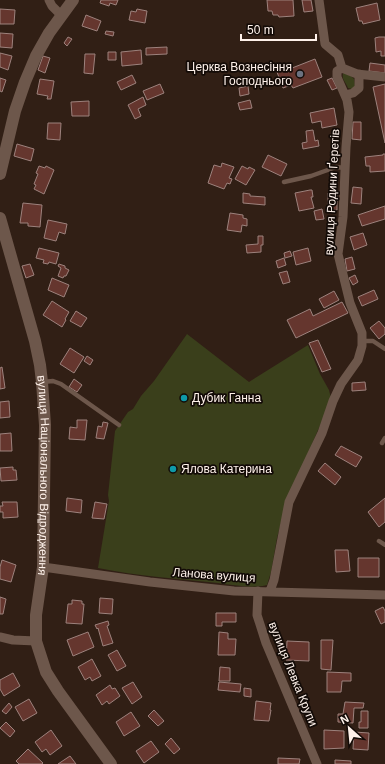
<svg xmlns="http://www.w3.org/2000/svg" width="385" height="764" viewBox="0 0 385 764" font-family="Helvetica,sans-serif">
<style>
.green{fill:#3a3f1b}
.building{fill:#65362e;stroke:#9d827d}
.lines{fill:none;stroke-linecap:round;stroke-linejoin:round}
.lane{stroke:#6d574b;stroke-width:4.5}
.street{stroke:#6d574b;stroke-width:9}
.secondary{stroke:#6d574b;stroke-width:12}
.worship-dot{fill:#6b7280;stroke:#130b07;stroke-width:1.5}
.culture-dot{fill:#0f9aa8;stroke:#130b07;stroke-width:1.5}
.labels{text-anchor:middle;dominant-baseline:central;stroke-width:3.5;stroke-linejoin:round;paint-order:stroke}
.poi-label{font-size:12px;fill:#fef1ea;stroke:#130b07;text-anchor:start}
.street-label{font-size:12px;fill:#fef1ea;stroke:#130b07}
</style>
<rect width="100%" height="100%" fill="#311f15"/>
<!-- green -->
<path class="green" d="M344,72L350,75L354,79L355,86L352,89L348,88C346,82 340,78 344,72Z
M187,334L249,382L308,345L320,374L329,390L331,398L324,416L285,507L277,538L271,572L267,585C252,589 233,585 218,583C178,579 138,576 98,568L109,501L108,495L115,431L128,412L133,409L141,396L154,381Z"/>
<!-- building -->
<path class="building" d="M101,0H118L116,5L110,3L109,6L100,3Z
M267,0H293L294,16L279,17L278,15H273L272,11H268Z
M302,0H311L313,11L304,12Z
M377,3L380,20L363,24L362,21H359L356,8Z
M0,9L15,10L14,24H0Z
M137,9L147,11L145,23L129,20L131,11L136,12Z
M86,15L101,21L97,31L82,26Z
M106,31L114,32L113,36L105,34Z
M0,33L13,34L12,48L0,47Z
M68,37L72,39L67,46L64,43Z
M379,37H385V56H381V51L376,52L375,38Z
M167,47V54L146,55V48Z
M141,50L142,64L122,66L121,52Z
M108,52H116V60H108Z
M0,53L12,56L8,70L0,67Z
M85,54H95L93,74L84,73Z
M43,56L50,58L45,73L38,70Z
M315,59L322,77L293,88L291,85L283,88L277,72L287,68V70Z
M370,63L385,65V73L369,71Z
M132,75L136,83L121,90L117,82Z
M0,78L6,80L2,92L0,91Z
M332,78L337,88L332,90L327,80Z
M40,79L54,81L51,99H47L48,96L37,94Z
M160,84L164,93L147,100L143,91Z
M385,84V143L373,87Z
M248,86L249,94L240,96L239,88Z
M143,97L146,105L138,109L141,116L135,119L128,105Z
M250,100L252,108L240,110L238,103Z
M89,101V116H72L71,102Z
M334,108L337,125L322,128L321,121L312,123L310,113Z
M353,122H361V140L352,139Z
M48,123H61L60,140L47,139Z
M313,130L315,141L318,140L319,146L303,149L302,143L307,142L306,131Z
M17,144L34,149L31,161L14,156Z
M383,154H385V171L370,172V166H366L365,157L383,155Z
M268,155L287,164L281,176L262,167Z
M222,163L234,167L229,178L232,179L230,184L227,183L224,189L208,183L214,165L221,167Z
M39,166L45,168L46,166L54,170L44,194L34,189L36,185L34,184L38,174L36,173Z
M242,166L248,169L249,167L255,170L246,185L235,179Z
M353,187L362,188L361,204L351,203Z
M310,190H312L313,197H311L314,208L299,211L295,193Z
M243,193L250,194V196L265,197V205L243,203Z
M328,193H337V210H328Z
M23,203L42,205L40,227L28,226V223H20Z
M385,206V219L362,226L358,215Z
M322,209L324,219L316,220L314,211Z
M230,213L243,215V218L247,219V226L242,225L241,232L227,230Z
M48,220L67,224L65,234L59,232L56,241L44,238Z
M363,233L367,245L354,250L350,237Z
M258,236H263V245H261V252L247,253L246,245L258,244Z
M39,248L59,253L56,264L49,262L48,264L43,263L44,260L36,258Z
M308,248L311,261L296,265L293,252Z
M290,251L292,256L285,258L284,253Z
M352,257L355,269L347,271L345,259Z
M284,258L286,265L278,268L276,261Z
M30,264L34,275L26,278L22,266Z
M59,264L65,266V268L69,270L66,276H64L63,278L58,276L61,268L58,266Z
M287,271L290,282L283,284L279,273Z
M355,275L358,282L353,285L349,278Z
M52,278L69,285L64,297L48,290Z
M374,290L378,299L362,306L358,297Z
M334,291L339,300L324,308L319,299Z
M52,301L69,312L65,319L66,320L62,327L43,315Z
M342,302L348,313L296,338L287,320L310,309L313,316Z
M76,311L87,318L81,327L70,321Z
M379,321L385,328V334L379,339L370,328Z
M318,340L331,369L322,372L309,343Z
M70,348L84,357L74,373L60,364Z
M87,356L93,360L90,365L84,361Z
M2,367L5,388L0,389V368Z
M74,379L82,385L77,392L69,387Z
M365,382L366,390L352,391V383Z
M9,401L10,417L0,418V402Z
M77,420H87L85,440L69,439L70,427L77,428Z
M103,422L108,423L104,439L96,438L98,426L102,427Z
M11,433L12,451H0V434Z
M341,446L362,457L356,467L335,455Z
M325,463L341,477L335,485L318,471Z
M13,467V470H16L17,480L1,481L0,468Z
M67,498L82,500L81,513L66,511Z
M385,498V522L379,527L368,512Z
M2,502H17L18,517L3,518V512H0V506H3Z
M95,502L107,504L104,519L92,518Z
M335,550H348L350,571L336,572Z
M358,558H379V577H358Z
M2,560L16,565L11,582L0,579V567Z
M0,597L6,599L3,614H0Z
M100,598L113,599L112,614L99,613Z
M72,600L82,601V604H84L82,624L66,623L68,604H72Z
M383,607L385,611V622L381,624L375,611Z
M216,613H236V622H222V626H216Z
M108,621L109,625L107,626L113,643L103,646L98,628L97,629L95,625Z
M88,632L94,647L73,656L67,640Z
M219,632L228,633V639H236L235,655H218Z
M321,640H333L331,670L321,669Z
M287,641L309,642V661L286,660Z
M117,650L126,666L117,671L108,655Z
M92,659L101,676L92,681L90,677L85,680L78,667Z
M220,667L230,668V681H219Z
M327,672L351,673V681H342L341,692H327Z
M13,673L20,686L4,696L0,689V680Z
M133,682L142,697L132,704L122,688Z
M219,682L241,684L240,692L218,690Z
M110,685L112,689L115,688L120,696L109,704L107,701L102,705L96,695Z
M244,688L251,689V697L244,696Z
M29,699L37,713L23,721L15,707Z
M256,701L271,703L270,710H271L269,721L254,720Z
M345,702L364,703L363,708H354L353,723L338,722V714H343Z
M9,703L12,707L6,714L2,711Z
M154,710L164,721L158,726L148,716Z
M361,711H368V728H359V722H361Z
M131,712L140,726L124,736L116,722Z
M6,722L15,731L10,737L0,728Z
M51,730L62,746L50,755L46,749L42,752L35,742Z
M324,730L344,731V748L324,749Z
M354,732L369,733L368,750L353,749Z
M171,738L180,749L174,754L165,744Z
M151,741L159,752L144,763L136,751Z
M28,749L43,763L42,764H19L16,761Z
M70,756L76,764H58Z
M278,758L300,759L299,764H278Z
M335,760L351,761V764H335Z"/>
<g class="lines">
<!-- lane -->
<path class="lane" d="M284,182L311,176L336,167L345,168
M362,341H373L385,349
M42,382L53,381L61,384L119,425
M382,443L385,438
M379,541L385,545"/>
<!-- street -->
<path class="street" d="M49,0L52,6L62,16
M319,0L325,44L338,55L342,68
M342,68L357,74L385,77
M345,95L353,93L359,88V74
M43,567L150,582L234,591L385,595
M258,591L257,615L266,643L317,764
M270,591L274,580L289,502L322,433L333,401L341,384L358,360L362,346V333L350,303L338,254L343,217L346,147L349,112L347,100L337,77V71L342,68
M0,637L13,640L36,641"/>
<!-- secondary -->
<g class="secondary">
<path d="M0,174L15,111L25,82L36,56L49,33L73,0"/>
<path id="s1" d="M0,218L35,341L40,365L42,382L45,425L43,567L36,615V641L46,672L58,691L111,764"/>
</g>
</g>
<!-- markers -->
<circle class="worship-dot" cx="300" cy="74" r="4"/>
<g class="culture-dot">
<circle cx="184" cy="398" r="4"/>
<circle cx="173" cy="469" r="4"/>
</g>
<g class="labels">
<!-- poi labels -->
<g class="poi-label">
<text x="292" y="67" text-anchor="end">Церква Вознесіння<tspan x="292" dy="14">Господнього</tspan></text>
<text x="192" y="398">Дубик Ганна</text>
<text x="181" y="469">Ялова Катерина</text>
</g>
<!-- street labels -->
<g class="street-label">
<text transform="translate(332 192) rotate(-87)">вулиця Родини Ґеретів</text>
<text stroke="none"><textPath href="#s1" startOffset="263">вулиця Національного Відродження</textPath></text>
<text transform="translate(214 575) rotate(4)">Ланова вулиця</text>
<text transform="translate(293 674) rotate(68)">вулиця Левка Крупи</text>
</g>
</g>
<!-- north arrow -->
<g transform="translate(349 728) rotate(333)" stroke="#130b07" stroke-width="3" paint-order="stroke">
<path d="M0-3L7 15L0 10L-7 15Z" fill="#fef1ea"/>
<text y="-6" font-size="11" font-weight="bold" text-anchor="middle" fill="#fef1ea">N</text>
</g>
<!-- scale -->
<path d="M241 34v6h75v-6" fill="none" stroke="#fef1ea" stroke-width="2"/>
<text x="247" y="34" font-size="12" fill="#fef1ea" stroke="#130b07" stroke-width="3" paint-order="stroke">50 m</text>
</svg>
